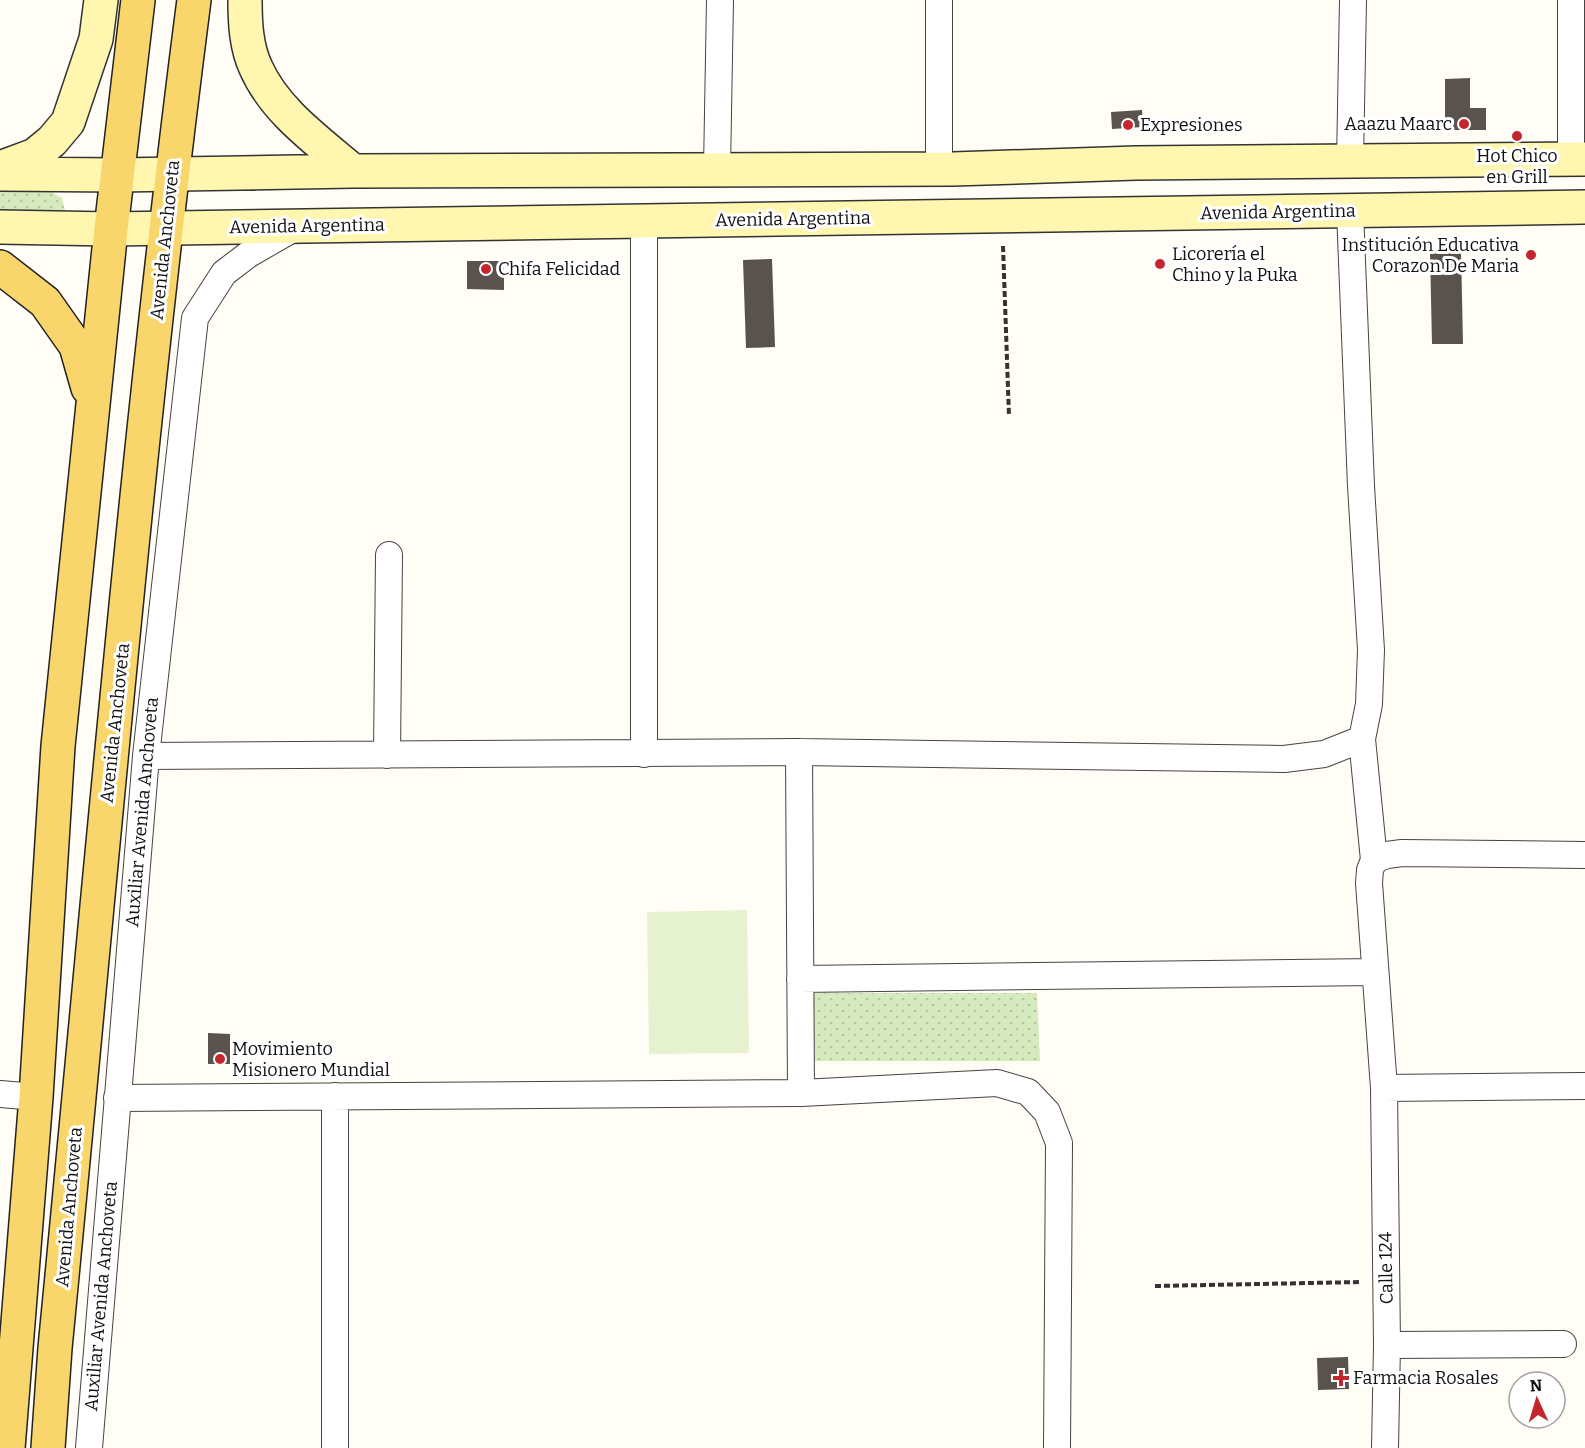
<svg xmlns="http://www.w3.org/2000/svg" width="1585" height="1448" viewBox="0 0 1585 1448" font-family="Bitter,serif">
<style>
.park{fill:url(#park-dots)}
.pitch{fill:#e6f2cf}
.building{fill:#5a524d}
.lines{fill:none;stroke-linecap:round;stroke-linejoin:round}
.street-casing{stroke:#444;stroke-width:28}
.secondary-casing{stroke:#333;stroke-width:36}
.primary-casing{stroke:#222;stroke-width:36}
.path{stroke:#333;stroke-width:4;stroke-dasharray:6 3;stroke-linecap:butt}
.street{stroke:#fff;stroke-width:26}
.secondary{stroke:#fff6b0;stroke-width:33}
.primary{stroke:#f9d66b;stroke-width:33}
.poi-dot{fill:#c4262e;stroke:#fff;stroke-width:2}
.labels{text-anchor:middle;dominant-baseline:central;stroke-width:6;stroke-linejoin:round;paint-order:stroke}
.poi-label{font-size:18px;fill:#111;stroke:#fff;text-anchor:start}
.street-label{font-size:18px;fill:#111;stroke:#fff}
</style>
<defs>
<pattern id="park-dots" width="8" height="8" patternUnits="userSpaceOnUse" patternTransform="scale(1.5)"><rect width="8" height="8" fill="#d5ebbd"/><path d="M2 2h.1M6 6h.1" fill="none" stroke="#b6c8a1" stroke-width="1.8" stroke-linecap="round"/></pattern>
</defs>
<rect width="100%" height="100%" fill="#fffdf5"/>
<!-- park -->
<path class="park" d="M0,188H45L62,198L65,210L48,227H0Z
M808,993H1037L1040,1061H811Z"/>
<!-- pitch -->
<path class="pitch" d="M747,910L749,1053L649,1054L647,912Z"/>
<!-- building -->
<path class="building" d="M1470,78V108H1486V130H1445V79Z
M1142,110L1143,127L1112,129L1111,112Z
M1461,251L1463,344H1432L1430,252Z
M772,259L775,347L746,348L743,260Z
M467,261H504V290L467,289Z
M208,1033L230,1034V1064H208Z
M1348,1357L1349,1389L1318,1390L1317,1358Z"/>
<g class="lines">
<!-- street casing -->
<g class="street-casing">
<path id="street" d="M939,0V168
M1571,159V0
M1350,162L1353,0
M717,169L720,0
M1350,211L1361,486L1371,650L1369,704L1362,739L1374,860L1370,870L1369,883L1384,1088L1387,1345L1385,1448
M799,752L801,1093
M644,754V222
M387,755L389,555
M146,756L799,752L1284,759L1324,754L1362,739
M1374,860L1387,855L1402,853L1585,855
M800,979L1375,972
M1384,1088L1585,1086
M0,1094L36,1097
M117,1098L801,1093L997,1083L1028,1092L1047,1112L1059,1143L1057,1448
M1387,1345L1563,1344
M89,1448L146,756L195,318L224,273L249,254L296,227
M335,1448V1096"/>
</g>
<!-- secondary casing -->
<g class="secondary-casing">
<path id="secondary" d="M245,0C245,22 246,47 256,68C275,111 318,141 353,171
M0,168L35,155L52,141L68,122L96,39L101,0
M0,174L118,175L353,171L953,169L1136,163L1585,159
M0,227L111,229L1585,207"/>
</g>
<!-- primary casing -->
<g class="primary-casing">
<path id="primary" d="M0,267L45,302L76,346L88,388
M8,1448L36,1097L58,746L111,229L138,0
M48,1448L55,1348C99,899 136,448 194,0"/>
</g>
<!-- path -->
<path class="path" d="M1003,246L1009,416
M1155,1286L1361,1282"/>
<!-- street -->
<use href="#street" class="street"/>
<!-- secondary -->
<use href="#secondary" class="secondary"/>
<!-- primary -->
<use href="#primary" class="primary"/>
</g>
<!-- markers -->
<g class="poi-dot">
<circle cx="1464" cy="124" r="6"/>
<circle cx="1128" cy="125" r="6"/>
<circle cx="1517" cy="136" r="6"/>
<circle cx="1531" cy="255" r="6"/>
<circle cx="1160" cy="264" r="6"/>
<circle cx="486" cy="269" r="6"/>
<circle cx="220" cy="1059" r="6"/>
<path d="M1338 1369h6v6h6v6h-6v6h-6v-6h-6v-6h6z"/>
</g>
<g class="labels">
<!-- poi labels -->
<g class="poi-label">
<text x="1452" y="124" text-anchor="end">Aaazu Maarc</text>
<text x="1140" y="125">Expresiones</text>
<text x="1517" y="156" text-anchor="middle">Hot Chico<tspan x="1517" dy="21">en Grill</tspan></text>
<text x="1519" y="245" text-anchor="end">Institución Educativa<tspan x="1519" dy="21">Corazon De Maria</tspan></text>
<text x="1172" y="254">Licorería el<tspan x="1172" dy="21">Chino y la Puka</tspan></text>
<text x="498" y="269">Chifa Felicidad</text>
<text x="232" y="1049">Movimiento<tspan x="232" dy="21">Misionero Mundial</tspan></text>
<text x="1353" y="1378">Farmacia Rosales</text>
</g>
<!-- street labels -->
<g class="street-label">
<text transform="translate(1278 212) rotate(-1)">Avenida Argentina</text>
<text transform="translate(793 219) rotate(-1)">Avenida Argentina</text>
<text transform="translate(307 226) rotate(-1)">Avenida Argentina</text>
<text transform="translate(165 240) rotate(-84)">Avenida Anchoveta</text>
<text transform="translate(115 723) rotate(-84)">Avenida Anchoveta</text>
<text transform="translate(142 812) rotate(-85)">Auxiliar Avenida Anchoveta</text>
<text transform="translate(69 1207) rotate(-85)">Avenida Anchoveta</text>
<text transform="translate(1386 1268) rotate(-91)">Calle 124</text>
<text transform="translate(101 1296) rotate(-85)">Auxiliar Avenida Anchoveta</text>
</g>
</g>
<!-- north arrow -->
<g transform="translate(1537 1400) rotate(356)"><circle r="28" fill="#ffffff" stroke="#a0a0a0" stroke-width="1.5"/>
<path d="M0-4.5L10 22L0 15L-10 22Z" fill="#c4262e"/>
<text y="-9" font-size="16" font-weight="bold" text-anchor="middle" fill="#111111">N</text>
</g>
</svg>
